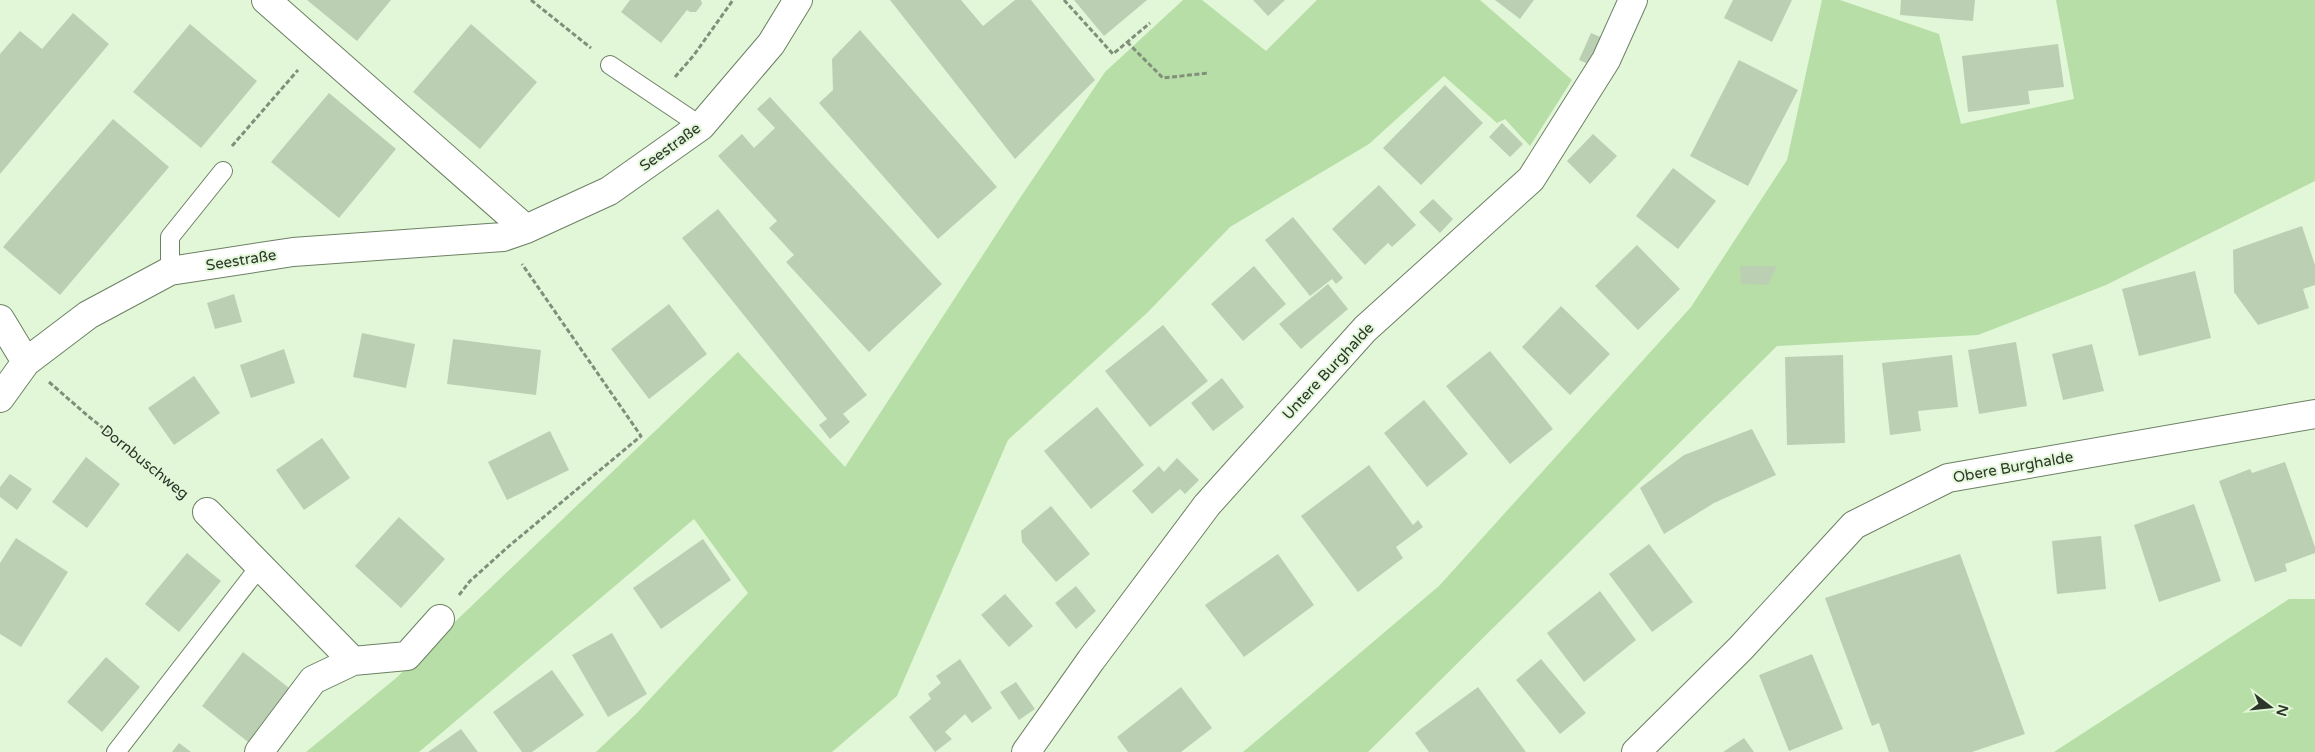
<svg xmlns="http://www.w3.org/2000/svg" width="2315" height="752" viewBox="0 0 2315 752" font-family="'Varela Round',sans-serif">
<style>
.green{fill:#b7dea6}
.building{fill:#bbd0b2}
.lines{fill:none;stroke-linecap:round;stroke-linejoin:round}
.service-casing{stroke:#6d8064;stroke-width:20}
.minor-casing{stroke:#6d8064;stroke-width:30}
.path{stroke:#808f7a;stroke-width:3;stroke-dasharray:5 2.5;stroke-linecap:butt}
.service{stroke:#fff;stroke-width:18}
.minor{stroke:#fff;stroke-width:28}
.labels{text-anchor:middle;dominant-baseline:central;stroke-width:4;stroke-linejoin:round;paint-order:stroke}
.street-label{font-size:15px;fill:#2c3529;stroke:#e1f7d8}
</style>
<rect width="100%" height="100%" fill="#e1f7d8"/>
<!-- green -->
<path class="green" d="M1183,0H1202L1266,51L1317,0H1480L1572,80L1530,146L1505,119L1497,123L1444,76L1369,144L1230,227L1148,312L1008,440L897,696L832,752H596L637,713L748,593L694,519L419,752H306L395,679L738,352L845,467L1018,201L1105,72Z
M1822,0H1840L1939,34L1961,124L2074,99L2056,0H2315V181L2106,285L1978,335L1777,346L1368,752H1243L1439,586L1691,307L1787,160Z
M2289,599H2315V752H2054Z"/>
<!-- building -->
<path class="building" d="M307,0H391L357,41Z
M630,0H701L702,4L696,12H690L687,10L661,43L621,12Z
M890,0H961L983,26L1015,0H1031L1095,80L1015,159Z
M1074,0H1147L1104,36Z
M1253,0H1285L1268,16Z
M1495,0H1534L1520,19Z
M1733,0H1792L1772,42L1724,18Z
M1901,0H1975L1973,21L1900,15Z
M73,13L109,44L0,174V54L20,31L42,49Z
M190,24L257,81L201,148L133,92Z
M471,24L537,82L480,149L413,92Z
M860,30L997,187L938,239L819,103L833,90L832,59Z
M1591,33L1605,39L1593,66L1579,60Z
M2058,44L2064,87L2028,91L2030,104L1968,112L1962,56Z
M1739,60L1798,90L1748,186L1690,156Z
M1445,85L1483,123L1421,185L1383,148Z
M329,93L396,149L339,218L271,162Z
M770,97L942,284L869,352L786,262L794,255L769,228L777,221L718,156L742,134L754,148L775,128L757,109Z
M113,119L169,167L60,295L3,247Z
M1502,123L1523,144L1510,157L1489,137Z
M1593,134L1617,156L1590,184L1567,161Z
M1673,168L1716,201L1678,249L1636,216Z
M1379,185L1416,225L1392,247L1388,243L1365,265L1332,229Z
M1433,199L1453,219L1440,233L1419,212Z
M718,209L867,395L843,414L850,422L830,439L819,425L827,419L682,238Z
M1293,217L1343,278L1336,284L1332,279L1310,296L1265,240Z
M2302,226L2315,265V285L2303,289L2309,308L2258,325L2234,292L2233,250Z
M1637,245L1680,289L1638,330L1595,286Z
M1254,266L1286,304L1243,341L1211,304Z
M1740,266H1777L1768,285L1741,284Z
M2195,271L2211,338L2139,356L2122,289Z
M1328,284L1348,309L1301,349L1279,324Z
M234,294L242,322L215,329L207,303Z
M669,304L707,354L649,399L611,349Z
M1561,306L1610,354L1570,395L1522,347Z
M1163,325L1208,381L1150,427L1105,371Z
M362,333L415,344L406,388L353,377Z
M453,339L541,350L536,395L447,384Z
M2016,342L2027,406L1979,414L1968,350Z
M2092,344L2104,391L2063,400L2052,354Z
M284,349L295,383L251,398L240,365Z
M1490,351L1553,429L1510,464L1446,386Z
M1843,355L1845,443L1787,445L1785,357Z
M1952,355L1958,407L1918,411L1921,431L1890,435L1882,363Z
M194,376L220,413L174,445L148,408Z
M1222,378L1244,407L1213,431L1191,403Z
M1424,400L1468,454L1427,487L1384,433Z
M1097,407L1144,465L1091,509L1044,451Z
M1752,429L1776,475L1714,503L1664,534L1640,488L1684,455Z
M550,431L569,470L507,500L488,462Z
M322,438L350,478L304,510L276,470Z
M86,457L120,484L87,528L52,502Z
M1177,458L1199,480L1185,494L1180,489L1152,514L1132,491L1159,466L1164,472Z
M2285,462L2315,547V553L2285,564L2287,571L2255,582L2219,481L2250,469L2252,473Z
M1369,465L1413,525L1418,520L1423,527L1396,547L1403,558L1358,592L1301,516Z
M10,474L32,489L17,510L0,497V487Z
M2194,504L2221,581L2159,602L2134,525Z
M1051,506L1090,554L1056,582L1022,542L1021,531Z
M399,517L445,559L401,608L355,566Z
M2101,536L2106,589L2057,594L2052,541Z
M16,538L68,572L21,647L0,634V563Z
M703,539L731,580L661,629L633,588Z
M1649,544L1693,602L1652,632L1609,574Z
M187,553L221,581L179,632L145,604Z
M1278,554L1314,605L1244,657L1205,605Z
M1960,554L2025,734L1972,752H1889L1879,723L1872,726L1825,598Z
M1076,586L1096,611L1076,629L1055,603Z
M1600,591L1636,640L1584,682L1547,633Z
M1005,594L1033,626L1009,647L981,615Z
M612,633L647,694L608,717L572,655Z
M243,652L293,691L252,745L202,706Z
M1812,654L1843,729L1789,751L1759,675Z
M106,657L140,687L102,732L67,702Z
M960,659L992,708L972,723L965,714L945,732L952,739L935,752L909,717L931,699L928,694L941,683L936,676Z
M1541,659L1586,713L1560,734L1516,680Z
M552,670L584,715L532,752H522L493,712Z
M1016,682L1035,709L1019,720L1000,692Z
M1181,687L1212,728L1181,752H1128L1117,737Z
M1478,687L1526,752H1429L1415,733Z
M461,729L478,752H428Z
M1744,738L1754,752H1723Z
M179,743L191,752H172Z"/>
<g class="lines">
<!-- service casing -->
<g class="service-casing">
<path id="service" d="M610,65L701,126
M170,271V237L223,171
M116,752L260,566"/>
</g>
<!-- minor casing -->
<g class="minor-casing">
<path id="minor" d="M266,0L526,229
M0,319L26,362
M0,398L26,362L88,315L170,271L293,252L503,237L526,229L609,191L701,126L771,44L798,0
M207,512L353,661
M259,752L313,680L353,661L407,656L440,619
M1026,752L1091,660L1207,505L1365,329L1531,179L1606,60L1633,0
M1636,752L1741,648L1854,525L1948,478L2315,414"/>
</g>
<!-- path -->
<path class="path" d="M531,0L591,48
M1064,0L1113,54L1150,23
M1127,42L1163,78L1208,73
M675,77L694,55L733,0
M232,146L298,70
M49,382L88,416L183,492
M459,595L470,581L509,546L641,436L522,264"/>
<!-- service -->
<use href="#service" class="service"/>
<!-- minor -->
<use href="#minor" class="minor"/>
</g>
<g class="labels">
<!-- street labels -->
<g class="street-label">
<text transform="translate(670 147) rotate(-36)">Seestraße</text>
<text transform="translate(241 260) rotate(-9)">Seestraße</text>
<text transform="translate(1328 371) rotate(-47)">Untere Burghalde</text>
<text transform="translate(145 462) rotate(39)">Dornbuschweg</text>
<text transform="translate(2013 467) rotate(-10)">Obere Burghalde</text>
</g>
</g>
<!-- north arrow -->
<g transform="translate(2270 707) rotate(106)" stroke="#e1f7d8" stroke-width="4" paint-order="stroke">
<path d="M0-4L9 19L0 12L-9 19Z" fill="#2c3529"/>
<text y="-8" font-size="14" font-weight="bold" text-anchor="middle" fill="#2c3529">N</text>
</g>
</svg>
